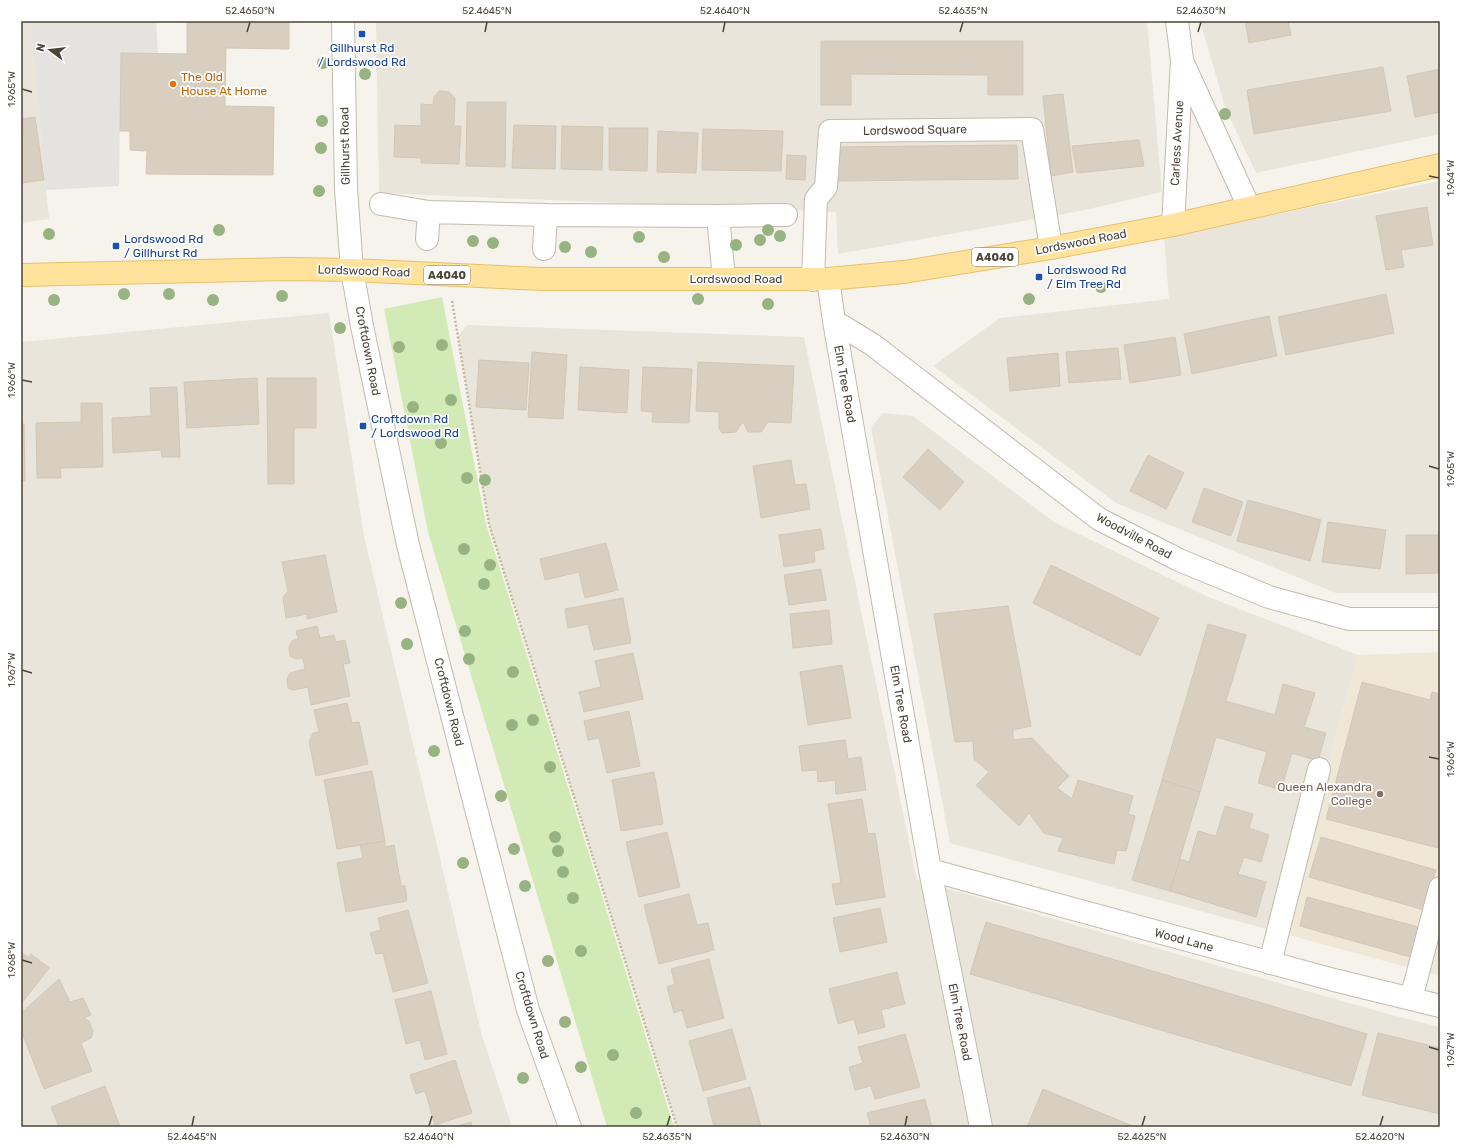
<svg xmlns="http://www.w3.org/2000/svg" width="1461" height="1148" viewBox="0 0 1461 1148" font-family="Rubik,sans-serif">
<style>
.residential{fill:#eae5da}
.education{fill:#efe8d6}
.green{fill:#d2eab5}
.parking{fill:#e5e3e0}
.building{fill:#d8cfc1;stroke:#d3c7b4}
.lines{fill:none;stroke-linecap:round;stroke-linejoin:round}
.minor-casing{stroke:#c2bbae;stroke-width:24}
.major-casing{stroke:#e6c16a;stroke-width:24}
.path{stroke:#c4b79f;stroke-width:2.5;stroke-dasharray:2 2;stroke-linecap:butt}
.minor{stroke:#fff;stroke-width:22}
.major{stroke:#ffe39c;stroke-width:22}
.tree{fill:#97b381}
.ticks{fill:none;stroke:#4b4439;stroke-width:1.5}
.transit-dot{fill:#1a4fb4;stroke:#fff;stroke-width:1.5}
.food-dot{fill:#e8710a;stroke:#fff;stroke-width:1.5}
.education-dot{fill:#8d6e63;stroke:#fff;stroke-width:1.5}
.labels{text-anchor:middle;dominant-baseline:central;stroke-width:3.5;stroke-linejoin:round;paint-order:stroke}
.shield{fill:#fff;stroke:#817c74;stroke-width:1}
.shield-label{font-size:11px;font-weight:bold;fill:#4b4439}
.transit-label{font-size:12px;fill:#164399;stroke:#fff;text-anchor:start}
.food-label{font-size:12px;fill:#c56008;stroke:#fff;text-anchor:start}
.street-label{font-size:12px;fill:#4b4439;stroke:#fff}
.education-label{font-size:12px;fill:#785e54;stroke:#fff;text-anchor:end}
.neatline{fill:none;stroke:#4b4439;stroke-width:1.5}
.ticks-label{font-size:10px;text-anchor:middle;fill:#4b4439}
</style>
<rect width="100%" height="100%" fill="#f6f3ec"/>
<!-- residential -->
<path class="residential" d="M21,21H30L49,219L21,223Z
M376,21H1147L1162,192L1080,211L838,254L836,212L379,193Z
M1200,21H1440V134L1256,173L1226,110Z
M1440,181V593H1336L1116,503L933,366L1000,318L1169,299L1164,237Z
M329,313L364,536L481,1032L512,1127H21V342Z
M467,325L804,337L917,880L1388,1014L1440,1027V1127H677L489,524L458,336Z
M883,413L913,416L1054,522L1206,596L1358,655L1281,933L950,843L871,427Z"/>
<!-- education -->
<path class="education" d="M1440,652V976L1281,933L1358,655Z"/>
<!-- green -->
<path class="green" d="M442,297L486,524L674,1127H607L428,532L384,309Z"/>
<!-- parking -->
<path class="parking" d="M30,21H156L158,53H121L119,186L46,190Z"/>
<!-- building -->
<path class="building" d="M187,21H289V49L226,48L225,106L274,107L273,175L146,174L147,151L130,150V131H120L121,53L187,54Z
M1245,21H1288L1291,35L1249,43Z
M821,41H1023V95H988V75L851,74V105H821Z
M1383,67L1391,111L1254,134L1247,90Z
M1440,69V112L1415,117L1407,76Z
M439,91L449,92L455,98L454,126H461L459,164L421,163V158L394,157L395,125L421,126V104L433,105L434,97Z
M1063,94L1073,172L1051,176L1043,96Z
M467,102H506L505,167L466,166Z
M35,117L44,180L21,183V139L24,138L21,119Z
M514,125L556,126L555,169L512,168Z
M562,126L603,127L602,170L561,169Z
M609,128H648L647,171L609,170Z
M703,129L783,131L781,171L702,170Z
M658,131L698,133L696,173L657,172Z
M1139,140L1144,166L1077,173L1072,146Z
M1017,145L1018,179L834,181L833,147Z
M787,155L806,156L805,180L786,179Z
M1427,207L1433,245L1401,250L1404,267L1386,270L1376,216Z
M1386,294L1394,333L1286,355L1278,317Z
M1269,316L1277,356L1192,374L1184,334Z
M1175,337L1181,375L1130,383L1124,345Z
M1118,348L1121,379L1069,383L1066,352Z
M532,352L567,355L563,419L528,417Z
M1058,353L1060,386L1010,391L1007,358Z
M479,360L529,363L526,410L476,407Z
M698,362L794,366L791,423L768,422L761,432H748L743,422L736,432L722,433L719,428V412L696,411Z
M580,367L629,370L627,413L578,410Z
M643,367L692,369L689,423L652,422L653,412L641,411Z
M257,378L259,424L187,428L184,382Z
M267,378H316V428H294V484H268Z
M177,387L180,457H162L161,450L113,453L112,418L151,416L150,388Z
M81,403H102L103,467L60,468L61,478H37L36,423L81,422Z
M21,424H24L25,481H21Z
M928,449L964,482L940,510L903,477Z
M1148,455L1184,473L1166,509L1130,491Z
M791,460L795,485L806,484L810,509L761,518L753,466Z
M1204,488L1243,502L1231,536L1192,522Z
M1248,500L1321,520L1310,561L1237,541Z
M1328,522L1386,530L1380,569L1322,562Z
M821,529L824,549L814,551L815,562L784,567L779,535Z
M1406,535H1440V573L1406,574Z
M606,543L618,590L585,598L579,572L545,580L540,559Z
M325,555L337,612L307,619V614L286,618L283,598L288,591L282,562Z
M1051,565L1159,618L1140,656L1033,603Z
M821,569L826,600L789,605L784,575Z
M623,598L631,643L594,650L588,624L568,628L565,609Z
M1008,606L1031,726L1013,730V740L1032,738L1069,776L1057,788L1072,799L1078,780L1133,796L1128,814L1135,816L1126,851L1117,850L1114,864L1058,851L1063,838L1044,833L1029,813L1019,826L976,785L989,772L974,759L973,741L955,742L934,614Z
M829,610L832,644L793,648L790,614Z
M1208,624L1246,635L1226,701L1275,715L1283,684L1315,693L1304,727L1326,733L1318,761L1292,753L1281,790L1258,783L1267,752L1216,737L1200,792L1162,780Z
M317,626L320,638L334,635L336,642L345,640L350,663L343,664L350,696L311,705L308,687L293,690L288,688L287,679L290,673L305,669L303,658L296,659L290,656L289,647L292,641L298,639L296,631Z
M633,653L643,699L584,712L579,692L601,687L595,661Z
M842,665L851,718L808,725L800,672Z
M1362,682L1430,700L1432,692L1440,694V842L1438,848L1326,819Z
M347,703L352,723L359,722L368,764L316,776L309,742L313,733L319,732L314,710Z
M629,711L640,766L607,773L599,738L588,740L584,721Z
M845,740L848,759L861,757L866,790L836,794L835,780L818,782L817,770L802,771L799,746Z
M372,771L385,841L337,849L324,780Z
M654,772L663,824L621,831L612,780Z
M1162,780L1200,792L1170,891L1132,880Z
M862,799L868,834L875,833L885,897L836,905L832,884L841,883L828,804Z
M1225,806L1253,814L1249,828L1269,835L1261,862L1244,857L1238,874L1266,882L1256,917L1170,891L1180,859L1189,862L1198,831L1216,836Z
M667,832L680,887L639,897L626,842Z
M1321,837L1436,870L1424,910L1309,877Z
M385,841V847L394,845L401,886H405L407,901L346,912L337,863L363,858L360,845Z
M689,894L697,925L708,923L714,950L659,964L644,905Z
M1307,897L1422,928L1414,958L1300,926Z
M880,908L887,942L840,952L833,918Z
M408,910L428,983L393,992L383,953L376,954L370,933L381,930L378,918Z
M986,922L1367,1034L1351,1086L970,974Z
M21,952L29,958L31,954L49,968L21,1004Z
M709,959L724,1018L687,1028L682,1010L674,1013L667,987L675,984L671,969Z
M897,972L905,1004L881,1010L885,1027L858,1034L854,1019L838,1024L829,989Z
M59,979L70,1002L83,998L91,1015L83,1018L89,1021L93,1032L91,1038L81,1043L92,1071L44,1089L21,1030V1013Z
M431,991L447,1054L425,1060L420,1040L406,1044L395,1000Z
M732,1029L746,1079L703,1091L689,1041Z
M1378,1033L1440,1048V1114L1362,1095Z
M905,1034L920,1087L875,1099L871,1086L855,1090L849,1067L863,1063L858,1047Z
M455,1060L472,1113L435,1125L425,1091L416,1094L410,1075Z
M105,1086L120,1127H59L51,1107Z
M750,1087L761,1127H714L707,1098Z
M1043,1089L1135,1127H1027Z
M925,1099L932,1127H871L867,1113Z
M471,1122L472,1127H454Z"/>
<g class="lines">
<!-- minor casing -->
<g class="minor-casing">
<path id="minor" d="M343,21L346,189L352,270L362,326L408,545L528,1010L570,1127
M1183,63L1249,207
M381,204L429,212L546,215L718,216L786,215
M718,216L724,279
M1173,225L1182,60L1177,21
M427,239L429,212
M544,249L546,215
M828,279L834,321L930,870L981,1127
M813,280L816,199L826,187L830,131L1032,129L1051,248
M834,321L873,345L1099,519L1179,560L1269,597L1349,619H1440
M930,870L1334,980L1440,1006
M1270,963L1319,769
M1411,999L1440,888"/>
</g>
<!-- major casing -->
<g class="major-casing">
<path id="major" d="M21,275L289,269L352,270L542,279H828L904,272L1051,248L1173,225L1440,165"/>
</g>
<!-- path -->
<path class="path" d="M452,301L489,524L677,1127"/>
<!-- minor -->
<use href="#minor" class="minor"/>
<!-- major -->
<use href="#major" class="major"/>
</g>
<!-- trees -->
<g class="tree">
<circle cx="323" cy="63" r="6"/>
<circle cx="365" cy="74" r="6"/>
<circle cx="1225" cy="114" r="6"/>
<circle cx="322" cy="121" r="6"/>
<circle cx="321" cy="148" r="6"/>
<circle cx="319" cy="191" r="6"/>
<circle cx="219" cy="230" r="6"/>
<circle cx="768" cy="230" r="6"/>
<circle cx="49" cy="234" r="6"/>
<circle cx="780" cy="236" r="6"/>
<circle cx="639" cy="237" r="6"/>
<circle cx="760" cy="240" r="6"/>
<circle cx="473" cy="241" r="6"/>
<circle cx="493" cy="243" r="6"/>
<circle cx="736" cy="245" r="6"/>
<circle cx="565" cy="247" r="6"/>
<circle cx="591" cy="252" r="6"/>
<circle cx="664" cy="257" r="6"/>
<circle cx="1101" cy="287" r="6"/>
<circle cx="124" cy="294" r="6"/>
<circle cx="169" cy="294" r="6"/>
<circle cx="282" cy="296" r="6"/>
<circle cx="698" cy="299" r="6"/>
<circle cx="1029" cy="299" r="6"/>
<circle cx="54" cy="300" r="6"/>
<circle cx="213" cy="300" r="6"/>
<circle cx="768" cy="304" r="6"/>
<circle cx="340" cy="328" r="6"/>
<circle cx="442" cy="345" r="6"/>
<circle cx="399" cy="347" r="6"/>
<circle cx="451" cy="400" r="6"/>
<circle cx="413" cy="407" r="6"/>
<circle cx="441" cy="443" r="6"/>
<circle cx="467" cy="478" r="6"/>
<circle cx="485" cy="480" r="6"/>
<circle cx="464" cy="549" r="6"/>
<circle cx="490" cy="565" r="6"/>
<circle cx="484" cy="584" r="6"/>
<circle cx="401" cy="603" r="6"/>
<circle cx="465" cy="631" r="6"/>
<circle cx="407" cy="644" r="6"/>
<circle cx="469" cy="659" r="6"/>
<circle cx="513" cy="672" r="6"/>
<circle cx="533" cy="720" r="6"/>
<circle cx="512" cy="725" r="6"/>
<circle cx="434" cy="751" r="6"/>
<circle cx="550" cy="767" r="6"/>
<circle cx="501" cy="796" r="6"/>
<circle cx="555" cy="837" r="6"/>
<circle cx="514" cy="849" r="6"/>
<circle cx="558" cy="851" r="6"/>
<circle cx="463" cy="863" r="6"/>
<circle cx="563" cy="872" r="6"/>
<circle cx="525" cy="886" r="6"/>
<circle cx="573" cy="898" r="6"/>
<circle cx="581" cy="951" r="6"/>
<circle cx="548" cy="961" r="6"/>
<circle cx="565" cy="1022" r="6"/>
<circle cx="613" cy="1055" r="6"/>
<circle cx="581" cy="1067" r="6"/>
<circle cx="523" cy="1078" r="6"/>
<circle cx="636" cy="1113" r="6"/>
</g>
<!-- ticks -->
<path class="ticks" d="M247,32L250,22M485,32L487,22M723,32L725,22M960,32L963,22M1198,32L1201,22M22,89L32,92M1429,176L1439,178M22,380L32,382M1429,466L1439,469M22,670L32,673M1429,757L1439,759M22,960L32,963M1429,1047L1439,1050M192,1126L194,1116M429,1126L432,1116M667,1126L670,1116M905,1126L907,1116M1142,1126L1145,1116M1380,1126L1383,1116"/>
<!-- markers -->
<g class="transit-dot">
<rect x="358" y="30" width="8" height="8" rx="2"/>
<rect x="112" y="242" width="8" height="8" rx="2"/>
<rect x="1035" y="273" width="8" height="8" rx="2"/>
<rect x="359" y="422" width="8" height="8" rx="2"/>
</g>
<circle class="food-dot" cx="173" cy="84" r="4"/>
<circle class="education-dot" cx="1380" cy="794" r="4"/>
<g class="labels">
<!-- shield labels -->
<g class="shield">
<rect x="972" y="248" width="46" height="18" rx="3"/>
<rect x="424" y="266" width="46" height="18" rx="3"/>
</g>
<g class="shield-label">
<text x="995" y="257">A4040</text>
<text x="447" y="275">A4040</text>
</g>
<!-- transit labels -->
<g class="transit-label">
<text x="362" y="48" text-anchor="middle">Gillhurst Rd<tspan x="362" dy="14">/ Lordswood Rd</tspan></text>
<text x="124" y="239">Lordswood Rd<tspan x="124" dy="14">/ Gillhurst Rd</tspan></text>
<text x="1047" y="270">Lordswood Rd<tspan x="1047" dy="14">/ Elm Tree Rd</tspan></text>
<text x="371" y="419">Croftdown Rd<tspan x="371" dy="14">/ Lordswood Rd</tspan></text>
</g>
<!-- food labels -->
<g class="food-label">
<text x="181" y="77">The Old<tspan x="181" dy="14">House At Home</tspan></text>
</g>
<!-- street labels -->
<g class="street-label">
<text transform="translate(915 130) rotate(-1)">Lordswood Square</text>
<text transform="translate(1177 143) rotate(-87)">Carless Avenue</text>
<text transform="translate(345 146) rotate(-91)">Gillhurst Road</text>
<text transform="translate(1081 242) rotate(-11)">Lordswood Road</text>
<text transform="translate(364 271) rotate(2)">Lordswood Road</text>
<text x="736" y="279">Lordswood Road</text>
<text transform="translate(368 351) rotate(79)">Croftdown Road</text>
<text transform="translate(845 384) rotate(80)">Elm Tree Road</text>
<text transform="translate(1134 536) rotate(28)">Woodville Road</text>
<text transform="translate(449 702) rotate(76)">Croftdown Road</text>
<text transform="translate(901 704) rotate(80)">Elm Tree Road</text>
<text transform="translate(1184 940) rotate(15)">Wood Lane</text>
<text transform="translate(532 1015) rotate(73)">Croftdown Road</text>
<text transform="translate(960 1022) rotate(79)">Elm Tree Road</text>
</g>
<!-- education labels -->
<g class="education-label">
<text x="1372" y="787">Queen Alexandra<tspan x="1372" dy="14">College</tspan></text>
</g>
</g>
<!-- border -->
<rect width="1461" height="1148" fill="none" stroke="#ffffff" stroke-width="44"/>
<!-- north arrow -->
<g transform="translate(50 50) rotate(285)" stroke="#ffffff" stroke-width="3" paint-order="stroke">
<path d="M0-3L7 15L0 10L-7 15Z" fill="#4b4439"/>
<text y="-6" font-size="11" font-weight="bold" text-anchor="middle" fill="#4b4439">N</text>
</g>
<rect x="22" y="22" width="1417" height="1104" class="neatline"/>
<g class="ticks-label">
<text x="250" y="14">52.4650°N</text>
<text x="487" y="14">52.4645°N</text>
<text x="725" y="14">52.4640°N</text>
<text x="963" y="14">52.4635°N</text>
<text x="1201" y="14">52.4630°N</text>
<text transform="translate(11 89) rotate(-90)" y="4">1.965°W</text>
<text transform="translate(1450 178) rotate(-90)" y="4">1.964°W</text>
<text transform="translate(11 380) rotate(-90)" y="4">1.966°W</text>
<text transform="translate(1450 469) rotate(-90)" y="4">1.965°W</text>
<text transform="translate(11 670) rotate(-90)" y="4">1.967°W</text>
<text transform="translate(1450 759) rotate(-90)" y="4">1.966°W</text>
<text transform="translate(11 960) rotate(-90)" y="4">1.968°W</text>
<text transform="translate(1450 1050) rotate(-90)" y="4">1.967°W</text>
<text x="192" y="1140">52.4645°N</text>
<text x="429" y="1140">52.4640°N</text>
<text x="667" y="1140">52.4635°N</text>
<text x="905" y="1140">52.4630°N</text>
<text x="1142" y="1140">52.4625°N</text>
<text x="1380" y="1140">52.4620°N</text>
</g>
</svg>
